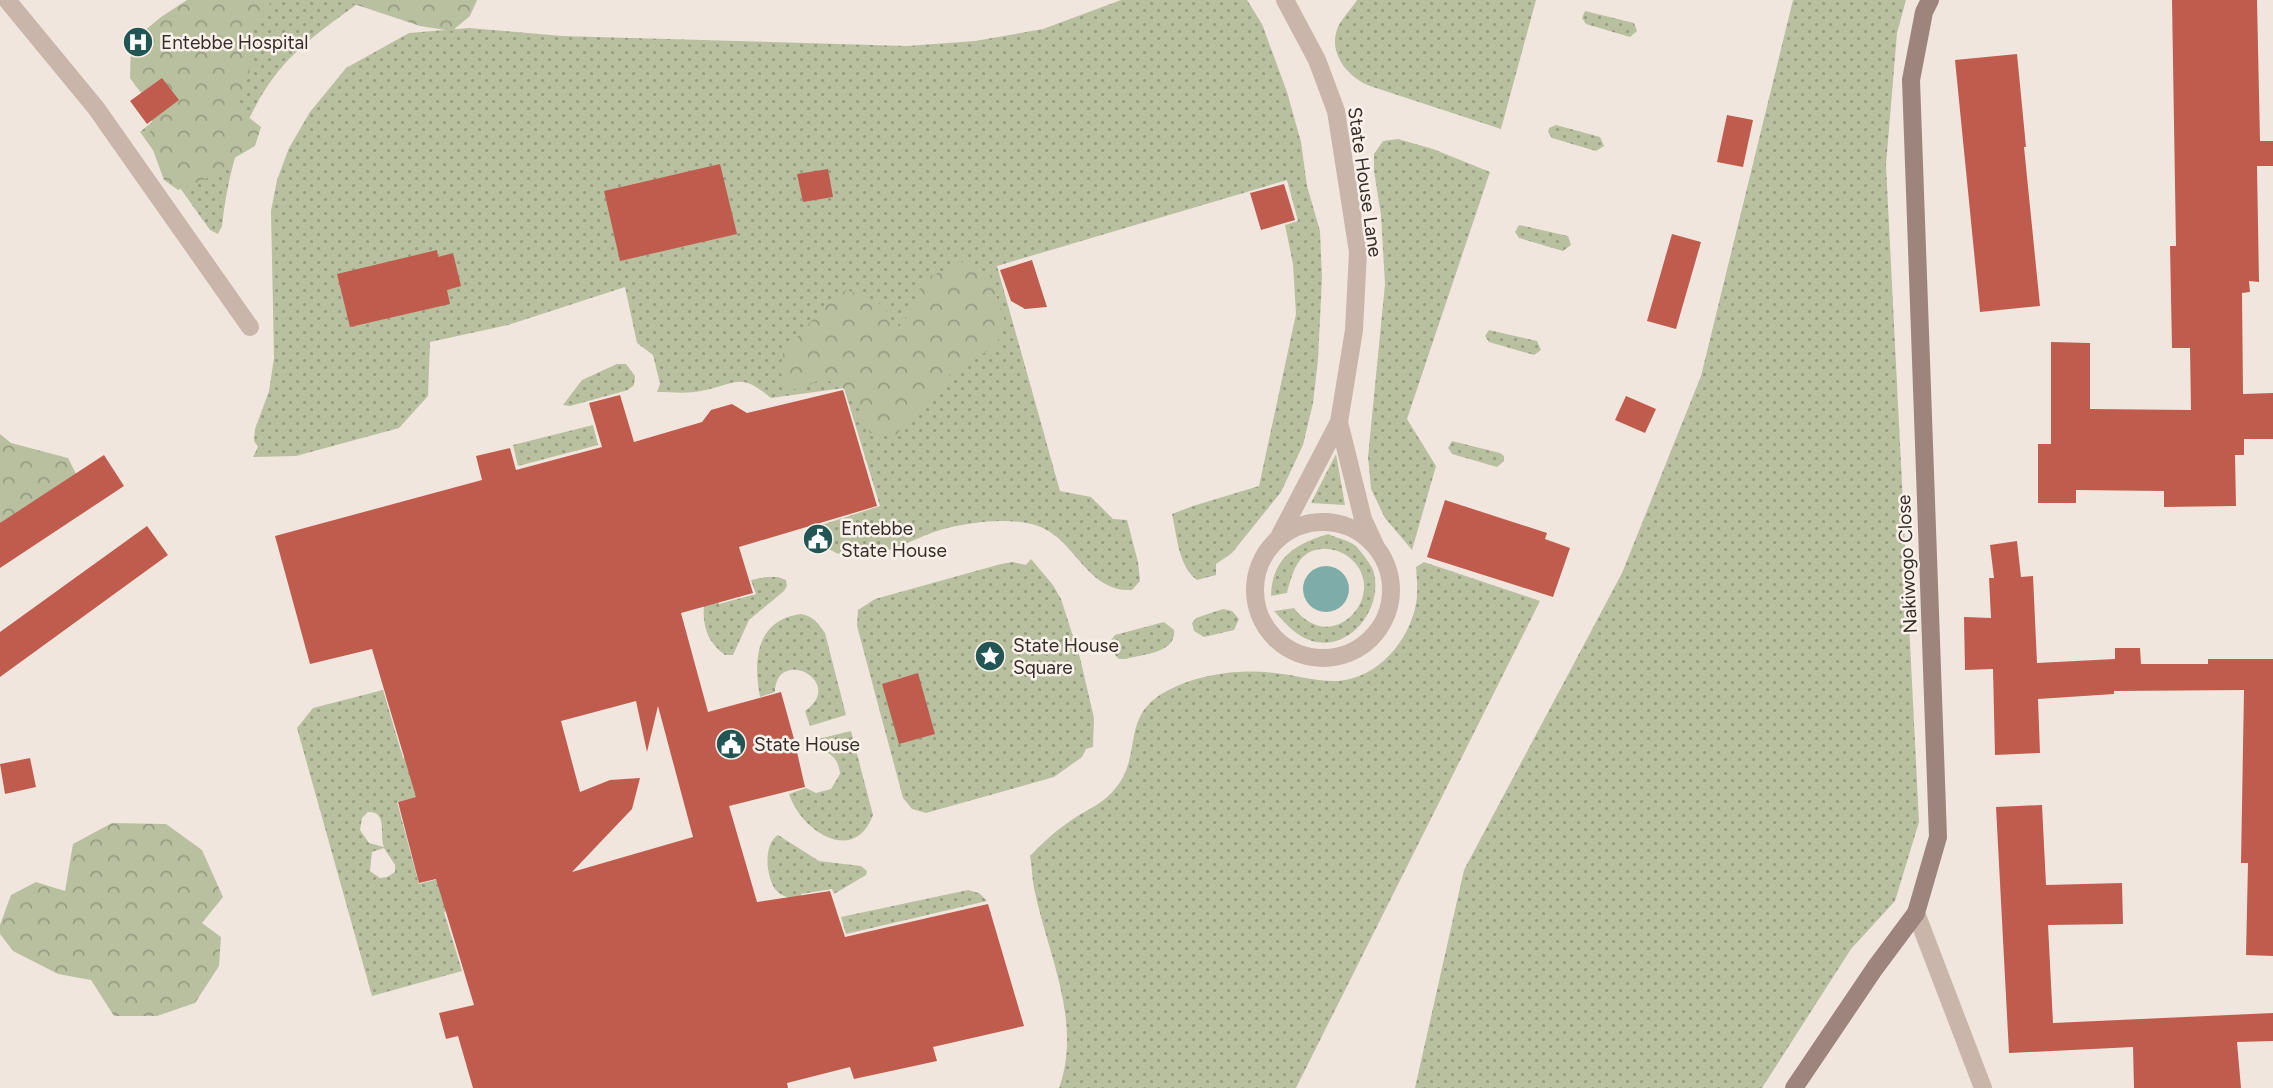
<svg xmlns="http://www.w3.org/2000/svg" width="2273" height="1088" viewBox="0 0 2273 1088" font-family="Figtree,sans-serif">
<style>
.green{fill:url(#green-dots);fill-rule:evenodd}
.forest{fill:url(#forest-crowns)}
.water{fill:#7eada9}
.building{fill:#c05c4e;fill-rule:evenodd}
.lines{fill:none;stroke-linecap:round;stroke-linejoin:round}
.street{stroke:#c9b5aa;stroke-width:18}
.secondary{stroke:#9d847c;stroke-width:18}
.labels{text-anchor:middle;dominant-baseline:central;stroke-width:5;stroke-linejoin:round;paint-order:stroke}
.poi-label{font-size:19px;fill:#372c29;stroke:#f9f1ea;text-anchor:start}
.street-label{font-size:19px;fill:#372c29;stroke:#f9f1ea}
</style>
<defs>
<pattern id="green-dots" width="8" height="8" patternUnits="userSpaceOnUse" patternTransform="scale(1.75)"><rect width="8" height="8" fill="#b9c09f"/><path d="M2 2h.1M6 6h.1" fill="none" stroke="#979c82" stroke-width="1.8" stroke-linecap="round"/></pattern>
<pattern id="forest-crowns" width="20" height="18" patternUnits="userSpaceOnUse" patternTransform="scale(1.75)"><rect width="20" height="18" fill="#b9c09f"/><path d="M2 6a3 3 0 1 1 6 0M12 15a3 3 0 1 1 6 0" fill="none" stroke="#979c82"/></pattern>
</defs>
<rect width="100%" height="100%" fill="#f1e6de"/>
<!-- green -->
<path class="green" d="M230,0H363C338,18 312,36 290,58C246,104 229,164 222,226L218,234L210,230L140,132L167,110Z
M1121,0H1247L1262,24L1287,92L1301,142L1307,186L1320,231L1322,278L1318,360L1313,403L1303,445L1281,492L1232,553L1216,564V575L1197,580C1178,566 1177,535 1172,514L1193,506L1259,486L1296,314L1293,264L1285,225L1298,221L1287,180L997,266L1060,491L1091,497L1113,519L1127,520L1138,562L1140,581L1132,590C1093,592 1080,554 1053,534C1038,523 1020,521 1002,521C980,521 955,525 934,532C906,542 873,562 842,555C828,551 818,540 809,529L880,506L844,388L771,398C739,371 737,384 701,391C687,394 671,392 657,392L660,384L653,355L637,343L625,287L508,325L430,342L428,396L399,428L296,456L253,457L258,447L254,441L255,429L269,391L274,358L271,211L277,180L289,148L310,112L346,68L409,33L469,28L562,36L907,46L975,41L1043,29Z
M1357,0H1536L1501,129L1370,86C1346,77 1325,49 1340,23C1345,15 1352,8 1357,0Z
M1793,0H1906L1897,33L1886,165L1919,822L1895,901L1851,949L1762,1088H1415L1464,870L1622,573L1701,376Z
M1585,11L1634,23L1637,31L1630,37L1586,24L1582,18Z
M1556,125L1600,137L1604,146L1596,151L1552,138L1548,132L1549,128Z
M1398,139L1433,149L1490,172L1407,419L1436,466L1412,550L1385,518L1371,489L1368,457L1385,284L1381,215L1374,171V154L1383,141Z
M1519,225L1568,236L1571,245L1563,251L1519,238L1515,232Z
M1489,330L1537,341L1541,350L1534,355L1489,342L1485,336Z
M617,364H626L635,376L634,385L628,390L570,406L563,405L582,380Z
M593,425L598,445L518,466L513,445Z
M1452,441L1500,453L1504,456V461L1497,467L1452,454L1448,448Z
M1336,454L1345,505L1311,503Z
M1328,534C1337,538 1351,541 1357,547C1362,553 1370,563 1373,570C1385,606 1351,652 1312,641C1296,636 1285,623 1274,611L1294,608C1333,659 1390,593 1351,559C1344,552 1331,548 1321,549C1297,551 1292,575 1287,593L1271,596C1272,558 1295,544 1328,534Z
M1031,559L1053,585L1061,599L1080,658L1094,718L1093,747L1086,749L1082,757L1054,777L926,813L912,809L903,798L857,626L858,610L875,599L1001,564L1013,562L1026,565Z
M1424,562L1540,601L1296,1088H1059C1083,1021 1047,953 1034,888C1032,878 1032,866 1030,856C1041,844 1053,833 1066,824C1087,808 1104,806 1120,782C1139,754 1125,720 1157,697C1189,675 1237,668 1275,673C1297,675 1316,682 1338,681C1378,678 1409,641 1416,604C1418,592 1417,579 1416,567Z
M766,577H778L786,580L787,586L784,591L749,620L733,655H725C708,643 702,626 704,605L715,594L719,604L756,594L751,580Z
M1223,609L1232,611L1239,619L1234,630L1204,637L1194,631L1192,623L1196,618Z
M801,614C813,616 818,623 825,633L846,715L810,726L805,711C847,681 776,646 775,692L760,697C753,660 756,620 801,614Z
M1164,622L1174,630C1177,653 1143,654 1126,659H1119L1110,650L1111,640L1115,635Z
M383,690L403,758L484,738L496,778L397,802L419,884L518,858L525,887L444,912L462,971L372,996L297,728L313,708ZM368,812C388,811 379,834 384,847L369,843L360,830L362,818ZM384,848L395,865V872L387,877L380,878L370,871L372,852Z
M851,731L873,815C854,866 801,831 789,794L806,788L816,793L831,789L840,774C839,760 831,751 817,750L814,740Z
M778,835L819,861L861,866L867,871L866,875L834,894L832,889L801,894L802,901C793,899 781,897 775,889C766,876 763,844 778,835Z
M968,890L979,893L987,901L846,934L841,917Z"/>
<!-- forest -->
<path class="forest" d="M187,0H273L253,24L249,77L233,105L261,127L255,146L236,157L213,176L178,190L164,180L149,139L154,110L130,78L131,42L161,17Z
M342,0H477L470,16L452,31L420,26Z
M969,259L990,276L1005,321L996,346L950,374L939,392L922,403L896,435L870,433L861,417L855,396C844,389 830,376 817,381C804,386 805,390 789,389L780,372L783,353L823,308L846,290L868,297L884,307L897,329L915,307L922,280Z
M0,434L11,443L68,458L85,492L0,538Z
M112,823L166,824L202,850L223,897L202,923L221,937L219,966L195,1003L157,1016H114L91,980L58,974L13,951L0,934V925L11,895L36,882L65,891L73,844Z"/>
<!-- water -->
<path class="water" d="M1303 589a23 23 0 1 1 46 0a23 23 0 1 1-46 0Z"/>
<!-- building -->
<path class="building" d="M2172,0H2257L2260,141H2273V166H2257L2259,282L2249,281L2250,292L2242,293L2243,394L2273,393V439H2244V455H2235L2236,506L2164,507V491L2076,490V503H2038V444H2051V342L2090,343V409L2191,410L2190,348H2172L2170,246H2176Z
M2017,54L2026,147H2024L2040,306L1980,312L1955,60Z
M162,78L179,100L147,124L130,101Z
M1727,115L1753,120L1743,167L1717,162Z
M720,164L737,234L620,261L604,191Z
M828,169L833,197L803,202L797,174Z
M1284,184L1295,220L1261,230L1250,193Z
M1672,234L1701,242L1676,329L1647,321Z
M437,250L438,257L453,253L461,286L447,290L450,304L350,327L337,274Z
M1032,260L1047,307L1025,309L1011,301L1000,270Z
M843,390L877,506L739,547L753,593L681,613L708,712L781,692L794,739L805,787L729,806L757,902L830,891L845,937L988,904L1024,1026L933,1047L937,1061L854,1079L850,1067L787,1083L788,1088H473L458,1036L446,1039L439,1013L474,1005L436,879L419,883L398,802L416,797L372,649L310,664L275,536L482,480L476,456L510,448L516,470L602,447L589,403L620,395L634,442L702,422L711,410L732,404L747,413ZM636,701L647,752L658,706L693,837L572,872L632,809L640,778L610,780L580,792L561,721Z
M1626,396L1656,409L1645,433L1615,420Z
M104,455L124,486L0,568V523Z
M1445,500L1547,533L1545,539L1570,548L1553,597L1427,557Z
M147,526L168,555L0,677V632Z
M2017,541L2021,577L2033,576L2037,663L2115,659V648H2140L2141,664H2208V659H2273V956L2246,955L2248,863H2241L2244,690L2114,691V694L2038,699L2040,753L1995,755L1993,669L1965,670L1964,617L1991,618L1989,578H1994L1990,545Z
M918,673L935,734L899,744L882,684Z
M30,758L36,787L5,794L0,764Z
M2042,805L2046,885L2122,883L2123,924L2048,925L2053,1023L2273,1013V1041L2237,1042L2241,1088H2134L2133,1047L2009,1053L1996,807Z"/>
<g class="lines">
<!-- street -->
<path class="street" d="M7,0L96,108L250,327
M1285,0L1317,60L1336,111L1358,252L1354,330L1339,422L1363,519L1375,545
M1255 590a68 68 0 1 1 136 0a68 68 0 1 1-136 0Z
M1280,535L1339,422
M1916,913L1983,1088"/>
<!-- secondary -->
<path class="secondary" d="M1794,1088L1875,968L1916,913L1938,837L1911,80L1924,12L1930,0"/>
</g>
<!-- icons -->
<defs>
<g id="hospital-disc" transform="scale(1.575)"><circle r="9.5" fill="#215654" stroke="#f9f1ea"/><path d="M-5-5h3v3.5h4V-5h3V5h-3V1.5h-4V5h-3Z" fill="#fff"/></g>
<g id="civic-disc" transform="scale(1.575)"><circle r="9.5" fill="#215654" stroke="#f9f1ea"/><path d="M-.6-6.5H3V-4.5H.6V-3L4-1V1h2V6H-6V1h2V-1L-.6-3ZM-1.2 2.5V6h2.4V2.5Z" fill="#fff"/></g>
<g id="sight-disc" transform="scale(1.575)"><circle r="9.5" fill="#215654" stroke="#f9f1ea"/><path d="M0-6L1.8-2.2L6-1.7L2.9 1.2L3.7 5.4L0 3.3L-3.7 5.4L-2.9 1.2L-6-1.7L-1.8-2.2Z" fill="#fff"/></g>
</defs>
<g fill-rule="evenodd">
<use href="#hospital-disc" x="138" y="42"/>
<use href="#civic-disc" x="818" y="539"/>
<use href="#sight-disc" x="990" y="656"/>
<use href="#civic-disc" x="731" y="744"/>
</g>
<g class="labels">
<!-- poi labels -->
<g class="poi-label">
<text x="161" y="42">Entebbe Hospital</text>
<text x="841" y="528">Entebbe<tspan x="841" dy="22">State House</tspan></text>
<text x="1013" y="645">State House<tspan x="1013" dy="22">Square</tspan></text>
<text x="754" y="744">State House</text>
</g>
<!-- street labels -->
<g class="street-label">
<text transform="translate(1365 182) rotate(82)">State House Lane</text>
<text transform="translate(1907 564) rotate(-93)">Nakiwogo Close</text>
</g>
</g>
</svg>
